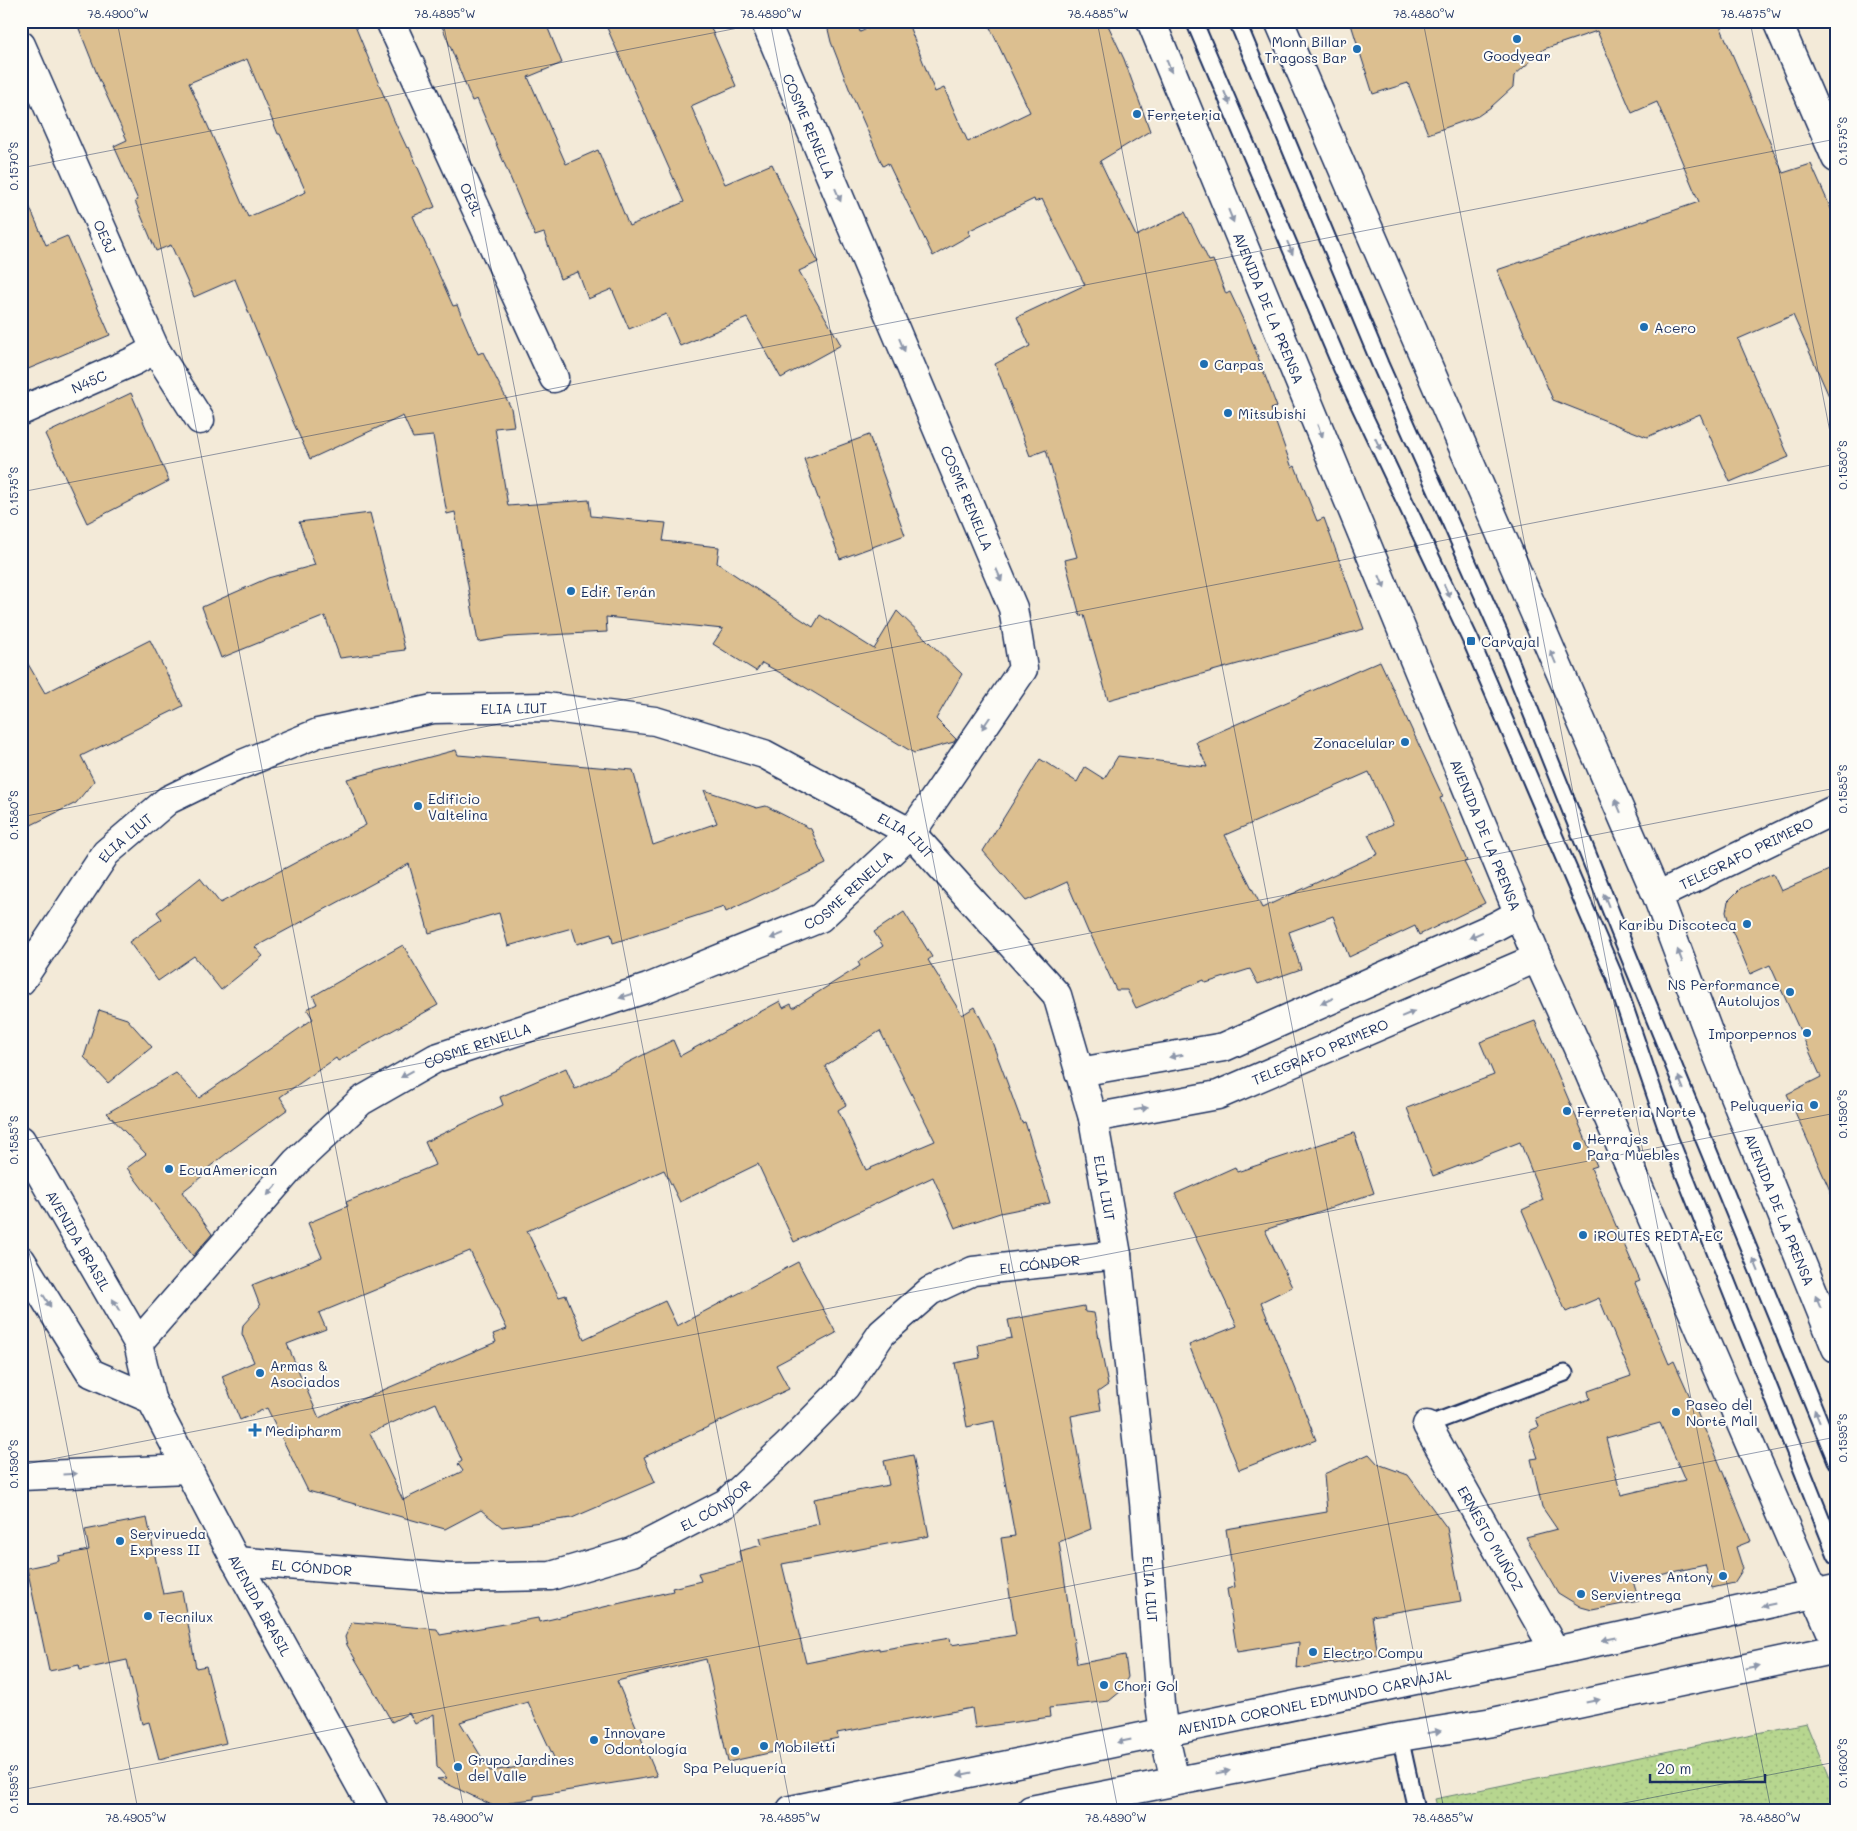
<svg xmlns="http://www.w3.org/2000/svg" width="1857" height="1831" viewBox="0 0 1857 1831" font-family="Mali,sans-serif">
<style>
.park{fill:url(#park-dots);stroke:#698276}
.building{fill:#dcbf90;stroke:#1b2f5e;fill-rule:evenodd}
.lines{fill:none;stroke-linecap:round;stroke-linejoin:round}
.service-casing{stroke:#1b2f5e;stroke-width:19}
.minor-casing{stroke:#1b2f5e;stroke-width:31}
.tertiary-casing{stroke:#1b2f5e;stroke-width:31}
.secondary-casing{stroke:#1b2f5e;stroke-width:31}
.primary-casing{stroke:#1b2f5e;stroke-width:31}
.path{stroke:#1b2f5e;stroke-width:3;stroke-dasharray:4 4;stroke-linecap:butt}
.service{stroke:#fdfcf7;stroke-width:15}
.minor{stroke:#fdfcf7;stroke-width:28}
.tertiary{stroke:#fdfcf7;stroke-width:28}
.secondary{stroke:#fdfcf7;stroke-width:28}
.primary{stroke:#fdfcf7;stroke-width:28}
.oneway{fill:#8c96aa}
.ticks{fill:none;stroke:#1b2f5e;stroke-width:1;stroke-opacity:0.45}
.poi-dot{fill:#1f6fb2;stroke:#fdfcf7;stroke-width:2}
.labels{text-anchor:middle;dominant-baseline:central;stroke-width:4;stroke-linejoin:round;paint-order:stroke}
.poi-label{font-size:14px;fill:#1b2f5e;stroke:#fdfcf7;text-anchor:start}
.street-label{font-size:14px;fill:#1b2f5e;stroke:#fdfcf7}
.neatline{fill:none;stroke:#1b2f5e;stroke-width:2}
.ticks-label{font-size:12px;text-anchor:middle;fill:#1b2f5e}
</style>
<defs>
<pattern id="park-dots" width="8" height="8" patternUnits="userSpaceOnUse" patternTransform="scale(1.25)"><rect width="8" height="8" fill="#b7d68f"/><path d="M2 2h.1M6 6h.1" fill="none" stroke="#9db87e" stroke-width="1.8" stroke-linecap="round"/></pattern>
</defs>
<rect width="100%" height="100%" fill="#f3ead8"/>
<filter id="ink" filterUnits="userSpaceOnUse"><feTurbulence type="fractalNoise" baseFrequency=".02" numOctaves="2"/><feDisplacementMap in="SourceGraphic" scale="10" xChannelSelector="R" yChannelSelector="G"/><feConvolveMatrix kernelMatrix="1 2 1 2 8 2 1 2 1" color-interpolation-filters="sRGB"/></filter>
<g filter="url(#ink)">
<!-- park -->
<path class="park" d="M1806,1723L1836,1796V1810H1438L1435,1799Z"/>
<!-- building -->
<path class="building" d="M76,21H353L393,118L407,148L409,147L435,207L413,216L453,306L457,305L478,354L483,352L511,408L514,426L495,428L508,506L589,500L591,516L666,523L663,541L719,547L717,563L813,627L820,615L874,649L897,611L962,674L936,719L956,739L954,742L914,753L788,677L762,663L756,671L713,644L723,629L606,617L607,632L509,637L478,642L455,512L447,514L433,436L413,438L403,416L310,459L294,424L235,279L194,297L171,245L156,251L135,201L138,200L114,146L127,140L99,79ZM247,59L278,134H280L306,192L248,217L189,83Z
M440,21H545L562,63L528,77L566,164L598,150L629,226L684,202L604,21H708L736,86L691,106L725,184L772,164L818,262L799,271L841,345L781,378L747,318L680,346L666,314L629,329L612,289L588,299L578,272L560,279L544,233L535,236L477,99L472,101Z
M826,21H857L860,32L887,21H907L935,92L944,88L968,142L1030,112L987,21H1106L1124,59L1150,131L1100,161L1136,236L1185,212L1209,261L1213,260L1226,294L1230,292L1247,328L1277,407L1271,409L1292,468L1295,466L1317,521L1324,518L1364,629L1108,700L1084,615L1080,616L1065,560L1077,557L1046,450L1030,456L995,364L1030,346L1017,317L1085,285L1042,199L1035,202L1034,199L968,231L970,235L933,256L888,163L883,166L850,91L831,42Z
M1350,21H1718L1783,173L1811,164L1836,220V412L1793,315L1738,339L1789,457L1730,482L1700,414L1647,437L1553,400L1497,270L1699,202L1657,102L1632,113L1597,31L1544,49L1514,76L1513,87L1491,107L1478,116L1428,134L1408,83L1373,94Z
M21,187L46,245L67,236L110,335L21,372Z
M131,393L169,481L87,523L45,434Z
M869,435L905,535L840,559L804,459Z
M370,513L405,650L340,658L325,616L221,658L202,607L268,578L315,565L299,522Z
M150,640L183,706L81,756L94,781L76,803L21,830V652L45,693Z
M1380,661L1443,797L1440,798L1467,861L1464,862L1485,903L1419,935L1415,926L1349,957L1333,916L1289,932L1301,969L1258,984L1250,969L1206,983L1204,980L1136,1008L1127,990H1116L1090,933L1089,934L1067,882L1026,901L983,851L1040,759L1077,782L1085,767L1104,779L1118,756L1207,767L1196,742ZM1369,772L1393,824L1368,835L1378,854L1262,908L1225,835Z
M456,750L458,755L633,770L653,845L717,823L704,790L757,808L766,806L811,829L826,864L726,912L724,907L613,943L611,934L577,944L572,928L508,946L499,913L429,933L409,864L255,947L263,956L221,990L194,956L158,981L129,942L162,919L157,912L200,878L220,903L366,825L347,779Z
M1836,867V1204L1787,1094L1821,1077L1770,965L1750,974L1729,923L1726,912L1728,901L1741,888L1773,874L1781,891Z
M904,912L932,957L928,960L962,1015L975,1007L991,1039L1022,1123L1025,1122L1050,1203L1000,1213L955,1228L933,1177L794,1242L758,1164L680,1202L664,1170L527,1231L559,1297L566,1295L584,1339L665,1301L677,1326L798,1262L836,1333L776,1365L789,1389L644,1457L655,1482L572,1518L502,1527L481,1510L445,1529L308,1491L267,1408L240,1420L222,1376L254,1362L242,1334L243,1325L260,1306L252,1285L322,1257L308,1223L348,1206L346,1202L435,1165L425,1142L503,1105L500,1097L566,1068L575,1089L673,1040L680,1056L780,1001L783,1008L791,1004L793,1008L860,966L858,962L883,946L874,932ZM880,1031L935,1141L866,1170L838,1110L846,1105L825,1066ZM470,1251L507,1329L493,1334L496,1342L355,1402L354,1401L319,1418L287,1344L326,1329L319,1313ZM436,1403L462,1461L458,1464L463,1471L403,1500L370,1433Z
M403,945L438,1005L338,1061L336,1058L280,1097L288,1109L231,1150L208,1168L210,1170L182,1192L212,1234L193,1256L127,1168L146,1154L107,1113L176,1073L199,1098L313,1019L307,1009L317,1004L313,996Z
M99,1010L127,1019L152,1047L108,1083L84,1057Z
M1535,1021L1597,1166L1591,1168L1640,1281L1635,1283L1669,1364L1674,1361L1713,1448L1751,1541L1736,1547L1743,1569L1734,1583L1712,1588L1705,1565L1633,1581L1639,1601L1592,1610L1581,1607L1558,1593L1526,1537L1557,1529L1542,1507L1531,1459L1538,1458L1529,1431L1539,1427L1536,1418L1590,1399L1588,1391L1631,1376L1599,1298L1566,1312L1522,1210L1543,1200L1520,1142L1433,1176L1407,1108L1494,1075L1480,1042ZM1660,1423L1685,1480L1621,1495L1606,1438Z
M1354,1133L1374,1193L1265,1230L1292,1287L1261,1302L1316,1440L1239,1470L1189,1345L1237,1326L1175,1194L1235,1167L1237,1172Z
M1084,1306L1085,1312L1094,1313L1108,1385L1098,1392L1101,1410L1071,1416L1091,1529L1059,1542L1077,1664L1125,1655L1128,1677L1120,1692L1109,1701L1049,1708L1050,1717L975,1728L972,1708L837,1733L838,1738L728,1762L706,1659L617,1681L657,1776L534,1796V1799L509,1802L514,1810H502L437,1779L447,1778L437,1767L434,1714L415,1724L409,1713L392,1722L347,1645L345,1637L352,1622L437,1629L440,1635L538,1618L539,1622L673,1591L672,1588L701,1581L698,1573L741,1562L739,1551L762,1545L760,1538L819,1524L814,1499L889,1485L884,1461L913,1455L929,1536L782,1564L806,1663L879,1648V1650L950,1638L951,1645L1016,1635L1001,1538L1015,1536L994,1421L967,1427L955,1363L980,1358L978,1345L1012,1338L1008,1320ZM528,1702L556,1762L490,1771L460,1722Z
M1369,1454L1378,1464L1408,1475L1447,1528L1461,1601L1372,1616L1378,1655L1334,1664L1333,1662L1297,1669L1299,1642L1237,1652L1227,1589L1235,1587L1226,1529L1327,1512L1324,1474Z
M147,1518L163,1594L182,1591L196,1668L206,1666L226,1743L159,1759L149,1722L142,1724L127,1660L80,1670L79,1665L49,1671L27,1568L59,1561L58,1556L89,1550L85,1530Z"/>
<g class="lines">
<!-- service casing -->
<g class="service-casing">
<path id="service" d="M1194,21L1342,369L1471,641L1614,975L1670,1139L1836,1555
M1237,21L1380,364L1499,632L1634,969L1836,1461
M1427,1425L1565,1373
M1400,1737L1416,1810"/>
</g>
<!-- minor casing -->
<g class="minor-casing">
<g id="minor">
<path id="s1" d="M390,21L554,378"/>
<path d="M1777,21L1836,158"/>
<path id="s2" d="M21,45L155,349L200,420"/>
<path id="s3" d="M21,411L134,361L155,349"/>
<path id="s4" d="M1657,896L1836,809"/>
<path id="s5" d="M21,981L106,853L168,800L240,765L318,733L433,709L546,707L655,721L764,754L911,833L1057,995L1093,1118L1117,1255L1144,1502L1160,1704L1164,1733L1175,1781"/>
<path d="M1079,1072L1224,1047L1496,926L1520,913"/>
<path id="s6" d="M1093,1118L1218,1095L1537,958"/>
<path id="s7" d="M138,1343L296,1162L361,1101L436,1058L648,988L820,918L911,833L1023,669L1013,608L765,21"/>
<path id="s8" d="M1427,1425L1555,1651"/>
<path d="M21,1476L187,1469"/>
<path id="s9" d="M236,1561L450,1578L551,1576L632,1552L726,1503L786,1447L845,1387L882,1333L930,1291L973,1271L1117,1255"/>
</g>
</g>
<!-- tertiary casing -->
<g class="tertiary-casing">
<g id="tertiary">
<path id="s10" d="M21,1140L138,1343L151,1399L236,1561L374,1810"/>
<path d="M21,1260L91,1373L151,1399"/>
</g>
</g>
<!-- secondary casing -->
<g class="secondary-casing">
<g id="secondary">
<path id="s11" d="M791,1810L1555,1651L1836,1589"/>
<path d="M1031,1810L1400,1737L1493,1722L1836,1649"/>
</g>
</g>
<!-- primary casing -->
<g class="primary-casing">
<g id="primary">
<path id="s12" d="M1151,21L1537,958L1587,1068L1836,1643"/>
<path id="s13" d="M1279,21L1657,896L1707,1029L1836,1348"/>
</g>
</g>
<!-- path -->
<path class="path" d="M321,1809L332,1803"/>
<!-- service -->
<use href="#service" class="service"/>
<!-- minor -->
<use href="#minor" class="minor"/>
<!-- tertiary -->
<use href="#tertiary" class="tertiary"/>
<!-- secondary -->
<use href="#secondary" class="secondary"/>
<!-- primary -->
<use href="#primary" class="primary"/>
</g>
<!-- one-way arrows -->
<defs><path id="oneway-solid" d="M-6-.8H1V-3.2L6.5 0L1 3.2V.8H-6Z" transform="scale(1.25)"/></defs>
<g class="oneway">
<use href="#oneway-solid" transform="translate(1169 66) rotate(68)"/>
<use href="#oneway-solid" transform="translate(1227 98) rotate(67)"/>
<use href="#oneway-solid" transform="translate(838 195) rotate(67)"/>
<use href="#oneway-solid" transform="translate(1231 216) rotate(68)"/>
<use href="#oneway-solid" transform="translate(1290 248) rotate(67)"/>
<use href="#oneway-solid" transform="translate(902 345) rotate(67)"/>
<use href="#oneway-solid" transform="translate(1320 431) rotate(68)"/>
<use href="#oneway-solid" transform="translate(1378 444) rotate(65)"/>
<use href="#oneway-solid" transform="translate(999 575) rotate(67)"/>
<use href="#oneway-solid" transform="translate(1382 582) rotate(68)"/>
<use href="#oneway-solid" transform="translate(1447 591) rotate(65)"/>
<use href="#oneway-solid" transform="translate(1553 657) rotate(-113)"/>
<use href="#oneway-solid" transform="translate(986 723) rotate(124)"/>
<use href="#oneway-solid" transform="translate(1618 806) rotate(-113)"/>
<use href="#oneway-solid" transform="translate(1606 900) rotate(-112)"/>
<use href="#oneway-solid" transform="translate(1476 935) rotate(156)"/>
<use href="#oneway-solid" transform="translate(777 936) rotate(158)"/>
<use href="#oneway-solid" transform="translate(1680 956) rotate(-111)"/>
<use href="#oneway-solid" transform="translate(626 996) rotate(162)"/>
<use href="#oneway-solid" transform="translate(1327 1001) rotate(156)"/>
<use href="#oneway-solid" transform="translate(1408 1014) rotate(-23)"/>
<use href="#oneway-solid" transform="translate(1176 1056) rotate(170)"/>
<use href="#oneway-solid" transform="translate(407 1074) rotate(151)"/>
<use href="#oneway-solid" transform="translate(1681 1083) rotate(-112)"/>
<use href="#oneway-solid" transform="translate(1141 1109) rotate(-10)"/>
<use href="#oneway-solid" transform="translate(272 1190) rotate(131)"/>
<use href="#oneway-solid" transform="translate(1756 1265) rotate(-112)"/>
<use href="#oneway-solid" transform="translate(47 1301) rotate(58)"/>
<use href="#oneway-solid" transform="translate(1818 1302) rotate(-112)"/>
<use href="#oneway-solid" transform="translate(116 1305) rotate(-120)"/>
<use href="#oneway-solid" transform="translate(1817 1416) rotate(-112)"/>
<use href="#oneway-solid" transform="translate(70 1474) rotate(-3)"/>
<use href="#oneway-solid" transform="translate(1768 1605) rotate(168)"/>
<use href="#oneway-solid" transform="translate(1609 1639) rotate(168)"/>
<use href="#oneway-solid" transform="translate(1752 1667) rotate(-12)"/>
<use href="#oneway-solid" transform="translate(1593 1701) rotate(-12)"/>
<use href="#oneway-solid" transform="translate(1434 1732) rotate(-9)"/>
<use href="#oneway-solid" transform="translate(1124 1741) rotate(168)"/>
<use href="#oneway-solid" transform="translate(1223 1772) rotate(-11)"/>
<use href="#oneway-solid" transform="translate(965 1774) rotate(168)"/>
</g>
</g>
<!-- ticks -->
<path class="ticks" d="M117,21L464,1810M443,21L791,1810M770,21L1118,1810M1097,21L1444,1810M1423,21L1771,1810M1750,21L1836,463M21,168L774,21M21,492L1836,139M21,817L1836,464M21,1141L1836,788M21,1211L138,1810M21,1465L1836,1113M21,1790L1836,1437M1588,1810L1836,1762"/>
<!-- markers -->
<g class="poi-dot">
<circle cx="1517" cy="39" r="5"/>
<circle cx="1357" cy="49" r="5"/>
<circle cx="1137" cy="114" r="5"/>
<circle cx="1644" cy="327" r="5"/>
<circle cx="1204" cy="364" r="5"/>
<circle cx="1228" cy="413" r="5"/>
<circle cx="571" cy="591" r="5"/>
<rect x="1466" y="636" width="10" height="10" rx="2.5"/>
<circle cx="1405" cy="742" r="5"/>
<circle cx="418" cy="806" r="5"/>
<circle cx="1747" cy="924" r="5"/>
<circle cx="1790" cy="992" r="5"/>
<circle cx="1807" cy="1033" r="5"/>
<circle cx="1814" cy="1105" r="5"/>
<circle cx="1567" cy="1111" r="5"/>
<circle cx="1577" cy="1146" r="5"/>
<circle cx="169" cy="1169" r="5"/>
<circle cx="1583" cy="1235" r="5"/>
<circle cx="260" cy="1373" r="5"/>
<circle cx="1676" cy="1412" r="5"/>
<path d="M252.5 1422.5h5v5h5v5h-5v5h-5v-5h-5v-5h5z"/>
<circle cx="120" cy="1541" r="5"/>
<circle cx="1723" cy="1576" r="5"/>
<circle cx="1581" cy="1594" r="5"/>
<circle cx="148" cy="1616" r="5"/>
<circle cx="1313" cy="1652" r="5"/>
<circle cx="1104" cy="1685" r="5"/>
<circle cx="594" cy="1740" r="5"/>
<circle cx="764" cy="1746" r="5"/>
<circle cx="735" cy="1751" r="5"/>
<circle cx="458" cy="1767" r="5"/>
</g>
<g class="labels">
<!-- poi labels -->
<g class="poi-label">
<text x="1347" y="41" text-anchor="end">Monn Billar<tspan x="1347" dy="16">Tragoss Bar</tspan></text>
<text x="1517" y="55" text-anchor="middle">Goodyear</text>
<text x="1147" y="114">Ferreteria</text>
<text x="1654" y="327">Acero</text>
<text x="1214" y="364">Carpas</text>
<text x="1238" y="413">Mitsubishi</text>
<text x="581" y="591">Edif. Terán</text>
<text x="1481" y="641">Carvajal</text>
<text x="1395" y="742" text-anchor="end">Zonacelular</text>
<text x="428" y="798">Edificio<tspan x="428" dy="16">Valtelina</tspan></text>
<text x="1737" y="924" text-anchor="end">Karibu Discoteca</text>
<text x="1780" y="984" text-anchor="end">NS Performance<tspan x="1780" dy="16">Autolujos</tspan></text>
<text x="1797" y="1033" text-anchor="end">Imporpernos</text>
<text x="1804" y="1105" text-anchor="end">Peluqueria</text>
<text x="1577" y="1111">Ferreteria Norte</text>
<text x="1587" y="1138">Herrajes<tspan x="1587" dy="16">Para Muebles</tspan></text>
<text x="179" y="1169">EcuaAmerican</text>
<text x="1593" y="1235">iROUTES REDTA-EC</text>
<text x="270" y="1365">Armas &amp;<tspan x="270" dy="16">Asociados</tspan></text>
<text x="1686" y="1404">Paseo del<tspan x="1686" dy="16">Norte Mall</tspan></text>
<text x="265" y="1430">Medipharm</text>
<text x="130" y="1533">Servirueda<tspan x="130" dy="16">Express II</tspan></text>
<text x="1713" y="1576" text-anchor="end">Viveres Antony</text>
<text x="1591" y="1594">Servientrega</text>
<text x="158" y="1616">Tecnilux</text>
<text x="1323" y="1652">Electro Compu</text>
<text x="1114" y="1685">Chori Gol</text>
<text x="604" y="1732">Innovare<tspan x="604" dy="16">Odontología</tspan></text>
<text x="774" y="1746">Mobiletti</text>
<text x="468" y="1759">Grupo Jardines<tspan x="468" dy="16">del Valle</tspan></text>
<text x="735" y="1767" text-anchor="middle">Spa Peluquería</text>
</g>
<!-- street labels -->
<g class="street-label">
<text transform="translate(809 126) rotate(67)">COSME RENELLA</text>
<text stroke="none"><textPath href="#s1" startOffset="196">OE3L</textPath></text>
<text stroke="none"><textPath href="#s2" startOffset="209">OE3J</textPath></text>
<text stroke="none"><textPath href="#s12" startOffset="310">AVENIDA DE LA PRENSA</textPath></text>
<text stroke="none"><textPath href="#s3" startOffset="74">N45C</textPath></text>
<text transform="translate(967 498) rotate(67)">COSME RENELLA</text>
<text stroke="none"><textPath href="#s5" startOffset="598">ELIA LIUT</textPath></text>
<text stroke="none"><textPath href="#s12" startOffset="880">AVENIDA DE LA PRENSA</textPath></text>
<text stroke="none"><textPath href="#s5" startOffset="1018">ELIA LIUT</textPath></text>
<text stroke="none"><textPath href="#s5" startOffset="178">ELIA LIUT</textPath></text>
<text stroke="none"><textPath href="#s4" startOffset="99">TELEGRAFO PRIMERO</textPath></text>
<text stroke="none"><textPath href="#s7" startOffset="864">COSME RENELLA</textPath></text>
<text stroke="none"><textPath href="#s7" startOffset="459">COSME RENELLA</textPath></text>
<text stroke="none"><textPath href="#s6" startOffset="238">TELEGRAFO PRIMERO</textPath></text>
<text stroke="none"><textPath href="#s5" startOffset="1438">ELIA LIUT</textPath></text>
<text stroke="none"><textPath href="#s13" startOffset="1290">AVENIDA DE LA PRENSA</textPath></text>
<text stroke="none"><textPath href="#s10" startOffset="116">AVENIDA BRASIL</textPath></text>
<text stroke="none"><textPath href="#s9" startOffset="916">EL CÓNDOR</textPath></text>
<text stroke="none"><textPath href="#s9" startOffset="496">EL CÓNDOR</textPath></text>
<text stroke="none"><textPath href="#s8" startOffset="130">ERNESTO MUÑOZ</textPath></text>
<text stroke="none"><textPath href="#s9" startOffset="76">EL CÓNDOR</textPath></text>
<text stroke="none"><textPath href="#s5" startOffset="1842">ELIA LIUT</textPath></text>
<text stroke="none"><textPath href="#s10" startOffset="525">AVENIDA BRASIL</textPath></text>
<text stroke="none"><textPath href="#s11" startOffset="534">AVENIDA CORONEL EDMUNDO CARVAJAL</textPath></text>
</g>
</g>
<!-- margin -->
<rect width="1857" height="1831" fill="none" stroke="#fdfcf7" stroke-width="55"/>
<!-- scale -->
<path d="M1650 1774v8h115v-8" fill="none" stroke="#1b2f5e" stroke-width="2.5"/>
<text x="1657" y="1774" font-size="15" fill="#1b2f5e" stroke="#fdfcf7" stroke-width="4" paint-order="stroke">20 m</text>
<rect x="28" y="28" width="1802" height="1776" class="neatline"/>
<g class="ticks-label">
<text x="118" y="18">78.4900°W</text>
<text x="445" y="18">78.4895°W</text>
<text x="771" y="18">78.4890°W</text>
<text x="1098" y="18">78.4885°W</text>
<text x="1424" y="18">78.4880°W</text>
<text x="1751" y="18">78.4875°W</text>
<text transform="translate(1843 141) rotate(-90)" y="4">0.1575°S</text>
<text transform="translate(14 166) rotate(-90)" y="4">0.1570°S</text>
<text transform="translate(1843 465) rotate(-90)" y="4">0.1580°S</text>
<text transform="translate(14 491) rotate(-90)" y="4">0.1575°S</text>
<text transform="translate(1843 789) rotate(-90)" y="4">0.1585°S</text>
<text transform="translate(14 815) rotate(-90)" y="4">0.1580°S</text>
<text transform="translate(1843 1114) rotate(-90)" y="4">0.1590°S</text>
<text transform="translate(14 1140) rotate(-90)" y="4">0.1585°S</text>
<text transform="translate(1843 1438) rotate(-90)" y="4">0.1595°S</text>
<text transform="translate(14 1464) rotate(-90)" y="4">0.1590°S</text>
<text transform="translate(1843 1763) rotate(-90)" y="4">0.1600°S</text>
<text transform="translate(14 1789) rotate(-90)" y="4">0.1595°S</text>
<text x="136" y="1822">78.4905°W</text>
<text x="463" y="1822">78.4900°W</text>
<text x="790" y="1822">78.4895°W</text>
<text x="1116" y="1822">78.4890°W</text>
<text x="1443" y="1822">78.4885°W</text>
<text x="1770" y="1822">78.4880°W</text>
</g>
</svg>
